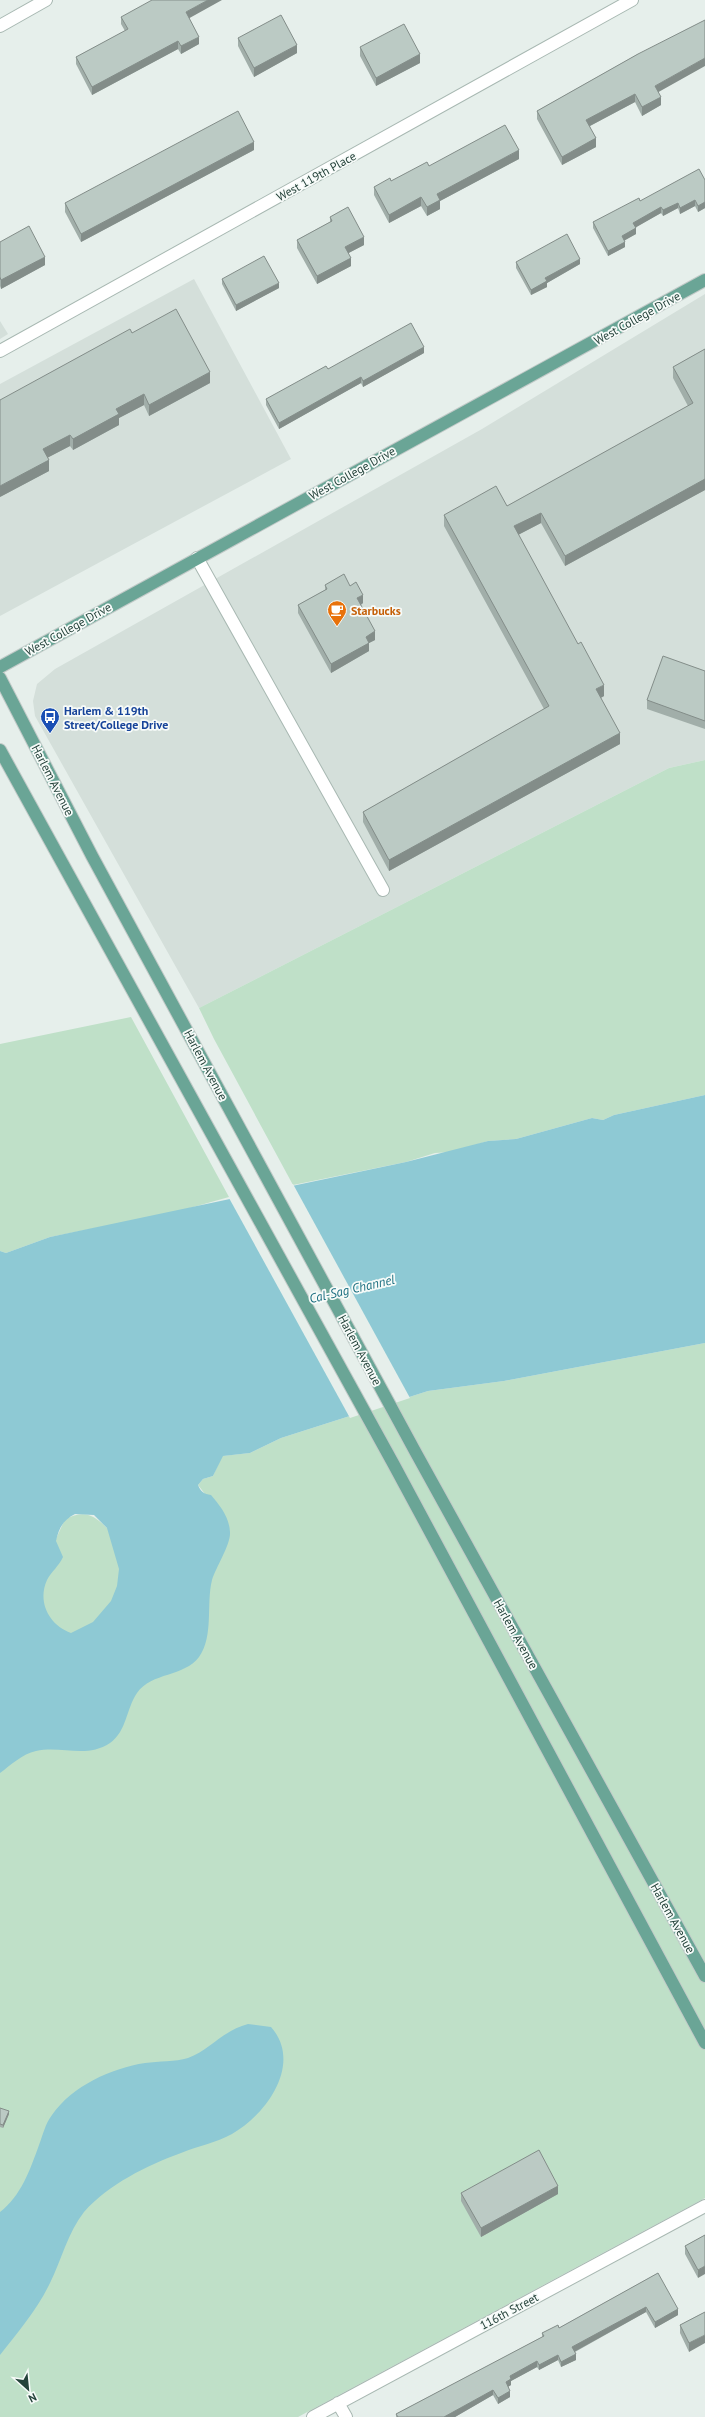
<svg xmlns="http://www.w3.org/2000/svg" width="705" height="2417" viewBox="0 0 705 2417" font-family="'PT Sans',sans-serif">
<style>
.built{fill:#d4dfda}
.green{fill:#bfe0c8}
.water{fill:#8ec9d4;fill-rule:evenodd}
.pier{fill:#e6efeb}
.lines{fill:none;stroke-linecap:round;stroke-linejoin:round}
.minor-casing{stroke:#a8b8b2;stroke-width:14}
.major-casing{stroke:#c2cac8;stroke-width:14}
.minor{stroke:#fff;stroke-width:12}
.major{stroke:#6aa596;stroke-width:12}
.wall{fill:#a1aea9}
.shaded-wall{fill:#838d89}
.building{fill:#bbcac4;stroke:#838d89}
.labels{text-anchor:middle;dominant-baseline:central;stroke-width:3.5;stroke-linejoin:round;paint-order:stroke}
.street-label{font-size:12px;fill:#24423a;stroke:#f7fbf9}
.food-label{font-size:12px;font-weight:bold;fill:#c56008;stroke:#f7fbf9;text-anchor:start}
.transit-label{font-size:12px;font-weight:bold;fill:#164399;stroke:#f7fbf9;text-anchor:start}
.water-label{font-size:13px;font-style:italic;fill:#1c6f80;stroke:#f7fbf9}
</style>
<rect width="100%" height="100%" fill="#e6efeb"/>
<!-- built -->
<path class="built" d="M194,279L291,459L0,616V384Z
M705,294V760L669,768L199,1008L35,716L33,701L37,684L55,669L482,429Z
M0,321L8,334L0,339Z"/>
<!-- green -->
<path class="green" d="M705,760V1095L614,1115L603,1120L592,1118L516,1139L488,1141L452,1152L435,1153L406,1162L293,1185L214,1039L199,1008L669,768Z
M131,1017L229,1197L172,1213L50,1237L6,1253L0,1251V1044Z
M705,1343V2198L298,2417H0V1558L55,1541L65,1519C84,1510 93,1514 107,1528L205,1494L198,1485L203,1479L213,1476L222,1456L250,1453L281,1438L428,1391L504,1381Z"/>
<!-- water -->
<path class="water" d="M705,1095V1343L504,1381L428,1391L281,1438L250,1453L223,1456L213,1476L203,1479L198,1485C201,1492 204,1494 211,1495C220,1506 229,1516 230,1532C231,1544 216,1567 212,1580C206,1604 214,1636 199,1657C184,1677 152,1672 137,1693C126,1709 127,1731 110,1743C86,1759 61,1745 36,1751C22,1754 11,1765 0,1773V1251L6,1253L50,1237L406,1162L488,1141L516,1139L592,1118L603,1120L614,1115ZM75,1514L94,1515L107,1528L119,1569L117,1586L111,1601L93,1622L71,1633C49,1625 37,1602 47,1580C51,1572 59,1566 63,1557L56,1541C59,1528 63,1520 75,1514Z
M248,2024L271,2027C303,2063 267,2114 232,2134C216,2143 198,2146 181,2153C146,2166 109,2184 84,2212C68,2232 61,2261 50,2283C37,2310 18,2332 0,2355V2212C21,2196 30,2170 39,2145C43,2135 45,2124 52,2115C72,2086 112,2068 145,2063C159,2061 175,2062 188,2058C210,2050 222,2031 248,2024Z"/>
<!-- pier -->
<path class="pier" d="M293,1184L410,1398L350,1418L229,1198Z"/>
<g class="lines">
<!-- minor casing -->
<g class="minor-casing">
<path id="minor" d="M0,26L46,0
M0,351L632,0
M197,558L383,890
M338,2403L346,2417
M313,2417L705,2206"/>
</g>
<!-- major casing -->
<g class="major-casing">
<path id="major" d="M0,667L705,280
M0,678L92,856L416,1453L705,1976
M0,750L394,1465L705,2043"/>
</g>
<!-- minor -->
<use href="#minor" class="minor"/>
<!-- major -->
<use href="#major" class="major"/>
</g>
<!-- wall -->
<path class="wall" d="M121,17L189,18L199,44L181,54L178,49L92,95L76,64V57L125,31L121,24Z
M238,38L297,53L254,77L238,46Z
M360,47L420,63L376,86L360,56Z
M638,54L658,92L661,105L642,116L635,102L590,126L596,147L562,165L537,119V111Z
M254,150L81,242L65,212V203Z
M519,159L440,201V209L427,216L421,206L389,223L374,195V187L391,181L429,166Z
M705,180V208L698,212L695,206L680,214L678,208L663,216L661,213L636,227V234L624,240L625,247L608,256L593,228V222L640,201Z
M330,217L364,245L348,253L351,266L317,284L297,248V240L330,222Z
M0,242L45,265L1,289L0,286Z
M516,262L580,264L547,283V287L531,295L516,268Z
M222,279L279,288L236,311L222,284Z
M132,333L210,383L149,416L144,405L119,418V425L73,450L70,446L47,458L49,471L0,497Z
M705,349V490L565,566L541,523L518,535L604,696L601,698L620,744L389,871L363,822V812L544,709L444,526V515L507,506L688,406L673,378V367Z
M424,353L363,387L361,383L279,429L266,405V399L328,369Z
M325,585L350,586L363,603L361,605L375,640L369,643V651L331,673L298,613V605L325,590Z
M705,671V729L647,709V700Z
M0,2108L9,2114L3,2128L0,2127Z
M461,2193L558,2194L481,2237L461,2201Z
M705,2235L698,2278L685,2254V2246Z
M658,2273L678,2315L655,2328L646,2312L575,2352L576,2360L561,2367L558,2360L539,2370L537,2367L511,2381V2385L508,2387L510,2397L498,2404L493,2395L455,2417H396V2414L542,2337V2333L559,2328Z
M705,2312L689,2352L680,2333V2325Z"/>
<!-- shaded-wall -->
<path class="shaded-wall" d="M208,0H222L186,20V12Z
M199,37V44L181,54V46Z
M178,41V49L92,95V87Z
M297,45V53L254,77V68Z
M420,54V63L376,86V78Z
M705,58V66L655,94V86Z
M635,94V102L586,128V120Z
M661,97V105L642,116V107Z
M596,138V147L562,165V157Z
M254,142V150L81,242V234Z
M519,150V159L440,201V209L427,216V207L437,194Z
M421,197V206L389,223V215Z
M695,200V206L680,214V208Z
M705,202V208L698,212V206Z
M678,203V208L663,216V210Z
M661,207V213L633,229V223Z
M636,228V234L622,242V236Z
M364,237V245L345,255V247Z
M625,242V247L608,256V251Z
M45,257V265L1,289V280Z
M351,258V266L317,284V276Z
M580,259V264L547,283V287L531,295V290L545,278Z
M279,283V288L236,311V305Z
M424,347V353L363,387V381Z
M210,372V383L149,416V405Z
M361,377V383L279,429V423Z
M144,394V405L119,418V425L73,450V439L116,409Z
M70,435V446L43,460V449Z
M49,460V471L0,497V486Z
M705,479V490L565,566V556Z
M541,513V523L514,537V526Z
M363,595V603L357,607V598Z
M375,631V640L369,643V651L331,673V664L366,637Z
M604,685V696L596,700V689Z
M620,733V744L389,871V860Z
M9,2111V2114L3,2128V2125Z
M558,2186V2194L481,2237V2228Z
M705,2266V2274L698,2278V2270Z
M646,2307V2312L572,2353V2347Z
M678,2309V2315L655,2328V2322Z
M705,2335V2343L689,2352V2343Z
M576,2354V2360L561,2367V2362Z
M558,2355V2360L539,2370V2365Z
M537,2361V2367L511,2381V2385L506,2388V2382L510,2376Z
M493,2390V2395L455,2417H444Z
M510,2391V2397L498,2404V2398Z"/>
<!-- building -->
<path class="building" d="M152,0H208L186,12L199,37L181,46L178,41L92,87L76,57L128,29L121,17Z
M281,15L297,45L254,68L238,38Z
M705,20V58L655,86L661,97L642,107L635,94L586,120L596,138L562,157L537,111L638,54Z
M404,24L420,54L376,78L360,47Z
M238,111L254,142L81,234L65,203Z
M505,125L519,150L437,194L440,200L427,207L421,197L389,215L374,187L390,178L391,181L427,162L429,166Z
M699,169L705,180V202L698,206L695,200L680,208L678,203L663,210L661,207L633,223L636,228L622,236L625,242L608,251L593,222L639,198L640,201Z
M348,207L364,237L345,247L351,258L317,276L297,240L332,221L330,217Z
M29,226L45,257L1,280L0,277V242Z
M567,234L580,259L545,278L547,281L531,290L516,262Z
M264,256L279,283L236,305L222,279Z
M176,309L210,372L149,405L144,394L116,409L119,414L73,439L70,435L43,449L49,460L0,486V400L130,329L132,333Z
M411,323L424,347L363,381L361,377L279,423L266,399L326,366L328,369Z
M705,349V479L565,556L541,513L514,526L578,644L581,642L604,685L596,689L620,733L389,860L363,812L549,706L444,515L496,486L507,506L693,403L673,367Z
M344,574L350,586L356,582L363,595L357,598L375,631L366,637L369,643L331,664L298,605L327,589L325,585Z
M663,656L705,671V721L647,700Z
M0,2108L9,2111L3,2125L0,2124Z
M539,2150L558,2186L481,2228L461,2193Z
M705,2235V2266L698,2270L685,2246Z
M658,2273L678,2309L655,2322L646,2307L572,2347L576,2354L561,2362L558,2355L539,2365L537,2361L510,2376L511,2379L506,2382L510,2391L498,2398L493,2390L444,2417H398L396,2414L544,2336L542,2333L558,2325L559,2328Z
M705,2312V2335L689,2343L680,2325Z"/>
<!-- icons -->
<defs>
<g id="cafe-pin" transform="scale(1)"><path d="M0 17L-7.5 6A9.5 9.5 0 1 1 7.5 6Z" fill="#e8710a" stroke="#f7fbf9"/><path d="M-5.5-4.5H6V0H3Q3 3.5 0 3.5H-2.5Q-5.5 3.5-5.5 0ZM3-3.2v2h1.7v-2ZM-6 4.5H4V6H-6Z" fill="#fff"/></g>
<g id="bus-pin" transform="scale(1)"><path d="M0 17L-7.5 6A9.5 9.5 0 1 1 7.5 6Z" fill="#1a4fb4" stroke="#f7fbf9"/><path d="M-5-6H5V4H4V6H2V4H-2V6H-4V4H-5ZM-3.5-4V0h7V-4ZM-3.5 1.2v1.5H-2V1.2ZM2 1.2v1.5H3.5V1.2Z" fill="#fff"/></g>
</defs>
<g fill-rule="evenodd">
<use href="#cafe-pin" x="337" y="610"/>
<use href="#bus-pin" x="50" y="717"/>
</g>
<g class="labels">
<!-- street labels -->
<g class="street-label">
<text transform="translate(316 176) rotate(-29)">West 119th Place</text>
<text transform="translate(637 318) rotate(-29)">West College Drive</text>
<text transform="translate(352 473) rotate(-29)">West College Drive</text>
<text transform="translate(68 629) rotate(-29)">West College Drive</text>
<text transform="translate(53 780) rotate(63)">Harlem Avenue</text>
<text transform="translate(206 1065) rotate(62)">Harlem Avenue</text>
<text transform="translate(360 1350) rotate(62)">Harlem Avenue</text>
<text transform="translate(516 1634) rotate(61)">Harlem Avenue</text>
<text transform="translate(673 1918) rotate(61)">Harlem Avenue</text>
<text transform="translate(509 2311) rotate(-28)">116th Street</text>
</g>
<!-- food labels -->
<g class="food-label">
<text x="351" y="610">Starbucks</text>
</g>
<!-- transit labels -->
<g class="transit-label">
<text x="64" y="710">Harlem &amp; 119th<tspan x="64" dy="14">Street/College Drive</tspan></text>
</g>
<!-- water labels -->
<g class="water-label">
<text transform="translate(352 1289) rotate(-13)">Cal-Sag Channel</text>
</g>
</g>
<!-- north arrow -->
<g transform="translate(28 2389) rotate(153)" stroke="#f7fbf9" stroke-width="3" paint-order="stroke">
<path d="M0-3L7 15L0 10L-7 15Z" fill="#24423a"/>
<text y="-6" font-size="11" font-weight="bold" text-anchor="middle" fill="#24423a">N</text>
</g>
</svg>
